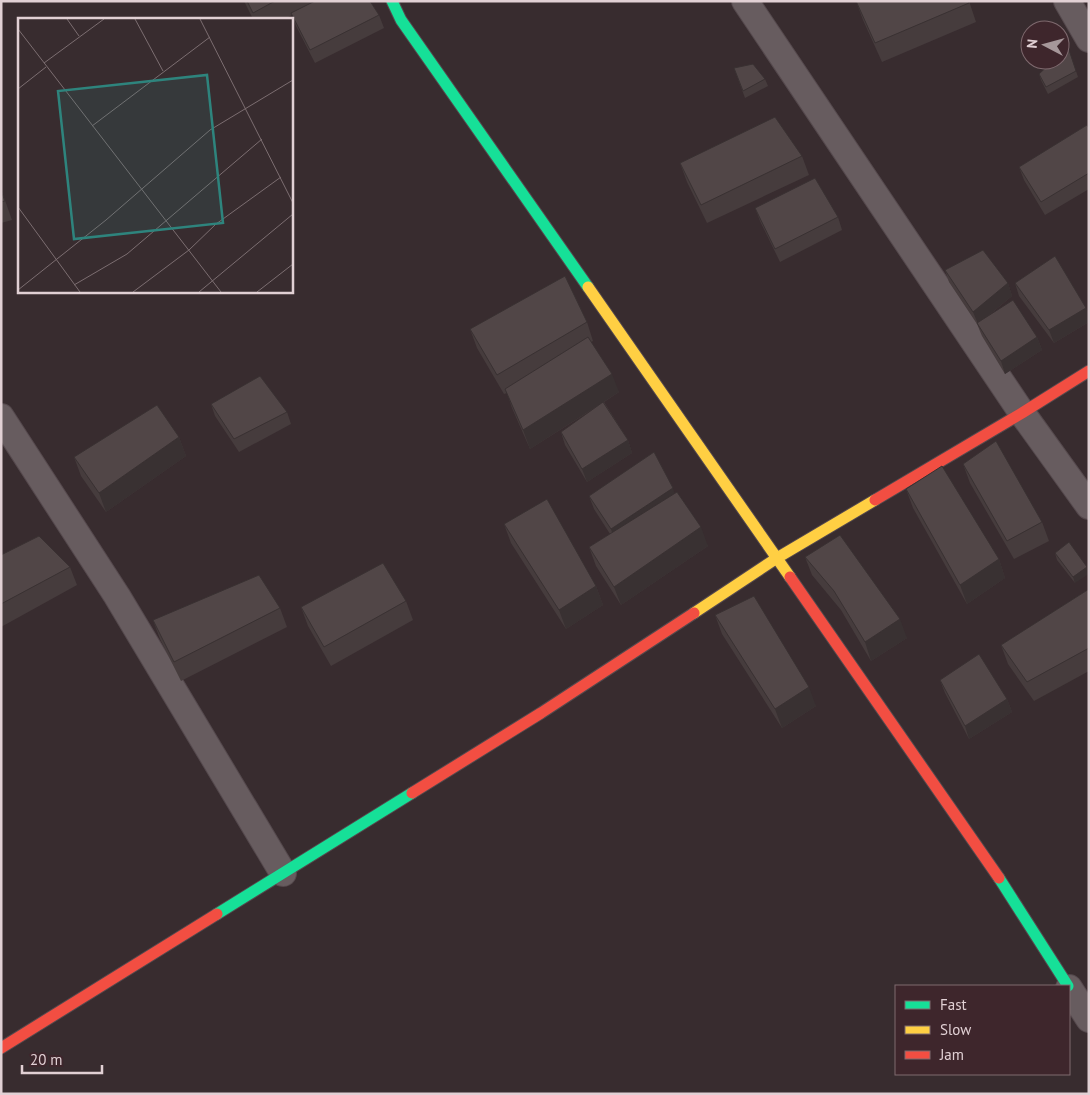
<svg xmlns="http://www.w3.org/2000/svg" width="1090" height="1095" viewBox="0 0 1090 1095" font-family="'PT Sans',sans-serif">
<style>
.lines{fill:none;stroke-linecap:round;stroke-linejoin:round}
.street-casing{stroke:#55494d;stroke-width:28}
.fast-casing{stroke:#55494d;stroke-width:13}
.slow-casing{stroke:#55494d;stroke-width:13}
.jam-casing{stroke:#55494d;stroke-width:13}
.street{stroke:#675c5f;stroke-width:26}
.fast{stroke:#16e098;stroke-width:11}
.slow{stroke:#ffcf43;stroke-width:11}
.jam{stroke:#f24e42;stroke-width:11}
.wall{fill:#463c3d}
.shaded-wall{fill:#393132}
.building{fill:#514647;stroke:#393132}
.inset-road{fill:none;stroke:#7c6e71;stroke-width:1}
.view{fill:#2e847d;fill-opacity:0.15;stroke:#2e847d;stroke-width:2.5}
.inset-edge{fill:none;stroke:#e1d0d4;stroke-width:2.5}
</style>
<rect width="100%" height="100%" fill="#382c2f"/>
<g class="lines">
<!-- street casing -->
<g class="street-casing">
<path id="street" d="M745,1L1022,413L1089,506
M1067,1L1089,39
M1,417L117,596L283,873
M1069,988L1089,1019"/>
</g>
<!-- fast casing -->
<g class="fast-casing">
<path id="fast" d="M392,1L401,20L588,287
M999,878L1068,986
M217,914L412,793"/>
</g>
<!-- slow casing -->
<g class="slow-casing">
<path id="slow" d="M588,287L790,577
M694,613L777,558L875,500"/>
</g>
<!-- jam casing -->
<g class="jam-casing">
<path id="jam" d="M875,500L1022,413L1089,371
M790,577L999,878
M412,793L541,713L694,613
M1,1048L217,914"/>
</g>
<!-- street -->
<use href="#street" class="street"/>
<!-- fast -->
<use href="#fast" class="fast"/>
<!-- slow -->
<use href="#slow" class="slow"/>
<!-- jam -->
<use href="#jam" class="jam"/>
</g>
<!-- wall -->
<path class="wall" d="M244,1H370L379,15L384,28L315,63L296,26L292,15L285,19H253Z
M856,1H969L976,22L882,62L863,20Z
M1068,47L1078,77L1048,94L1041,80L1039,74Z
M734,68L765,79L768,86L745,98Z
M1089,128V189L1045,215L1024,180L1019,167Z
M802,156L809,175L707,223L687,182L680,163Z
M1,189L12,220L1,223Z
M755,208L838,217L842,230L780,262L760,221Z
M945,270L1008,283L1012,296L987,317L1037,337L1042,350L1005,374L982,336L977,324L949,282Z
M1015,283L1086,308L1089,316V322L1054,343L1019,296Z
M149,291H157L150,294Z
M587,322L593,341L591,342L619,392L604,402L628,440L632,453L587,482L565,445L561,432L598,406L530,449L512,408L507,393L504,394L477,348L470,329Z
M211,404L287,412L291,424L239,452L215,416Z
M179,437L186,456L106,512L81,476L74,457Z
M963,464L1042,522L1049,541L1014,559L970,483Z
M906,489L999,559L1005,578L967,604L913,508Z
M675,494L708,546L621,605L596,566L589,547L610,534L594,509L589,496Z
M504,524L596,586L603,605L566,629L511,543Z
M1069,542L1075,583L1057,560L1055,553Z
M1,555L70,567L77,585L1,627Z
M805,557L907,638L871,661L841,610L812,575Z
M1089,589V671L1034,701L1008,664L1001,645Z
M406,601L413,620L331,666L308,626L301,607Z
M280,608L287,627L181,681L160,639L153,620Z
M715,615L816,706L782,728L722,634Z
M940,680L1007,699L1012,712L969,739L945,693Z"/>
<!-- shaded-wall -->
<path class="shaded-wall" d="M1008,283L1012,296L978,324L973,312Z
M1086,308L1089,316V322L1054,343L1049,330Z
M1037,337L1042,350L1005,374L1001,361Z
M612,374L619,392L530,449L523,430Z
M179,437L186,456L106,512L99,493Z
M628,440L632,453L587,482L582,469Z
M673,488L677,501L615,542L611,529Z
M701,527L708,546L621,605L614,587Z
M999,559L1005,578L967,604L960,585Z
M1087,567L1089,574L1075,583L1073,577Z
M596,586L603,605L566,629L559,610Z
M900,619L907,638L871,661L865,642Z
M809,687L816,706L782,728L775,709Z
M1007,699L1012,712L969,739L965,726Z"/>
<!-- building -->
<path class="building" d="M247,1H275L253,13Z
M315,1H370L379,15L310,50L291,13Z
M856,1H968L969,3L875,43Z
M1068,47L1076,71L1046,87L1039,74L1054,60H1060V55Z
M753,64L765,79L743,91L734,68Z
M775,117L802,156L701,205L680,163Z
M1087,125L1089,128V173L1041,202L1019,167Z
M815,178L838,217L775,249L755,208Z
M1,191L5,201L1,202Z
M983,250L1008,283L973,312L945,270Z
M1055,256L1086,308L1049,330L1015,283Z
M565,276L587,322L497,375L470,329Z
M1013,300L1037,337L1001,361L977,323Z
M588,337L612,374L523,430L505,389Z
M260,376L287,412L234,439L211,404Z
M603,402L628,440L582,469L561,432Z
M157,405L179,437L99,493L74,457Z
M996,441L1042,522L1007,541L963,464Z
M654,452L673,488L611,529L589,496Z
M942,466L999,559L960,585L906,489Z
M677,492L701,527L614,587L589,547Z
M547,499L596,586L559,610L504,524Z
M840,535L900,619L865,642L834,591L805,557Z
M39,536L70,567L1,604V555Z
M1069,542L1087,567L1073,577L1055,553Z
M383,563L406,601L324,647L301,607Z
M259,575L280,608L174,662L153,620Z
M1089,589V648L1027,682L1001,645Z
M754,596L809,687L775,709L715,615Z
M979,654L1007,699L965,726L940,680Z"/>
<!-- overview -->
<g transform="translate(18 18)">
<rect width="275" height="275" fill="#382c2f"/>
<path class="inset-road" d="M49,1L61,18M117,1L145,53M182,1L275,185M0,11L203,274M26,45L86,1M0,71L28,49M74,108L192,19M0,189L62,274M56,267L109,236L244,121M0,272L88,202L192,112L275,62M115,274L171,232L198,206L263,159M181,274L275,196M239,274L275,246"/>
<path class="view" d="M189,57L205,205L56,221L40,73Z"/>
<rect width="275" height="275" class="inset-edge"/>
</g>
<!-- border -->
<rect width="1090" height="1095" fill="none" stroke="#e1d0d4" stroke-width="5"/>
<!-- legend -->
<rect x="895" y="985" width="175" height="90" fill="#3e262c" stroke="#7f6a6f"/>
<rect x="905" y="1001" width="25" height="8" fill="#16e098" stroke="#7f6a6f"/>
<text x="940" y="1010" font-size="15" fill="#e1d0d4">Fast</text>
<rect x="905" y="1026" width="25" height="8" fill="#ffcf43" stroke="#7f6a6f"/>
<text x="940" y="1035" font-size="15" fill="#e1d0d4">Slow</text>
<rect x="905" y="1051" width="25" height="8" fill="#f24e42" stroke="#7f6a6f"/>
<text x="940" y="1060" font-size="15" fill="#e1d0d4">Jam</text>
<!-- north arrow -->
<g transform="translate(1045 45) rotate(276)"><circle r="24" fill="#3e262c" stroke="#7f6a6f"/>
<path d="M0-4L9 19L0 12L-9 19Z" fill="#a6979a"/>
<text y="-8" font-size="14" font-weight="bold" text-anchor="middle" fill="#e1d0d4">N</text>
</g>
<!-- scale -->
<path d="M22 1065v8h80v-8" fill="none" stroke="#e1d0d4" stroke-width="2.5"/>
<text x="30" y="1065" font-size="15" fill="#e1d0d4" stroke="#3e262c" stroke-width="4" paint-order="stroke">20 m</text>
</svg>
